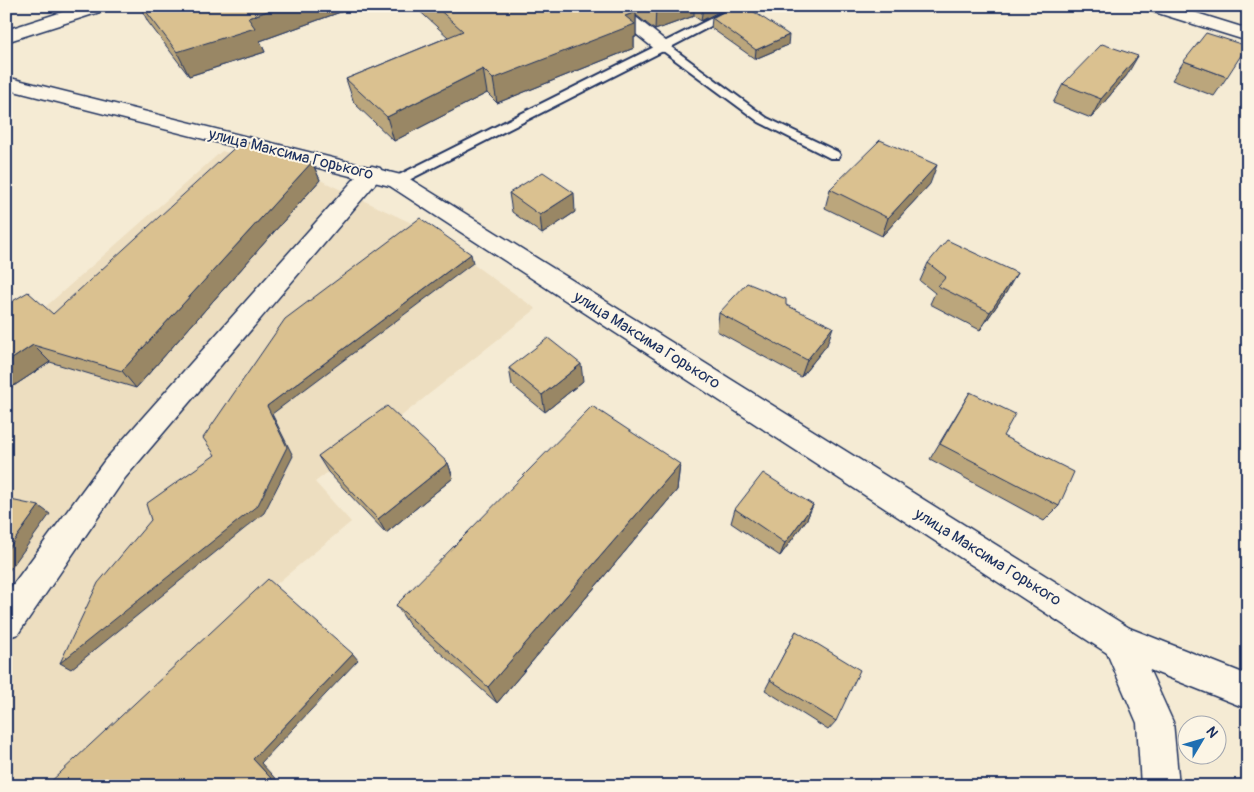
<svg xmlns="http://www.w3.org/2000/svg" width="1254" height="792" viewBox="0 0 1254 792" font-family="Pangolin,sans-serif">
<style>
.built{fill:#eddec0}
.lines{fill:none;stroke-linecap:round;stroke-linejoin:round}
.service-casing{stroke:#1b2f5e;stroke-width:4}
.minor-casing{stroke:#1b2f5e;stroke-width:3}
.tertiary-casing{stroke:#1b2f5e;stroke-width:3}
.service{fill:#fcf5e5;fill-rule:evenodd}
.minor{fill:#fcf5e5;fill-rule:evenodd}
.tertiary{fill:#fcf5e5;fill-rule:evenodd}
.wall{fill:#bba67c;stroke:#1b2f5e}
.shaded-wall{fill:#998765;stroke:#1b2f5e}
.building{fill:#dac190;stroke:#1b2f5e}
.labels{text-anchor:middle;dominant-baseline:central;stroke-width:4;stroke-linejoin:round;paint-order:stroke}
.street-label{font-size:16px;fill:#1b2f5e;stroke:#fcf5e5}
</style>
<rect width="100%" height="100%" fill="#f5ebd4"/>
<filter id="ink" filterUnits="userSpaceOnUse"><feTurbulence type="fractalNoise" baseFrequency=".02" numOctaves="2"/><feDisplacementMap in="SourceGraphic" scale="10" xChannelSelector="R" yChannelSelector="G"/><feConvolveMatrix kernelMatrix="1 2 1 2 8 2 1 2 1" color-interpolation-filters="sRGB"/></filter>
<g filter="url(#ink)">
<!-- built -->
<path class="built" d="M222,151L320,180L422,228L536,309L394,422L315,482L351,522L275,585L358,660L262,762L282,786H6V333L43,309Z"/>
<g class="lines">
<!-- service casing -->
<g class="service-casing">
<path id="service" d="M736,6H749L671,47L767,118L838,152L840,155L838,158H830L759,122L663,51L401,184H393L391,181L393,178Z"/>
</g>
<!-- minor casing -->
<g class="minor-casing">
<path id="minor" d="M601,6H622L672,46L670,50L663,52L656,50Z
M1145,6H1174L1248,29V41L1148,10Z
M372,166L380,168L383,173L380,178L125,478L18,634L6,638V594L105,460L364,168Z
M1119,624L1248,675V709L1107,653L1102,641L1107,629Z"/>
</g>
<!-- tertiary casing -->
<g class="tertiary-casing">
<path id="tertiary" d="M81,6H109L106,10L6,42V30Z
M6,77L405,176L1131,629L1173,722L1179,786H1141L1137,723L1107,653L390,186L6,89Z"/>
</g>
<!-- service -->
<use href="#service" class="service"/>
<!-- minor -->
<use href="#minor" class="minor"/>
<!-- tertiary -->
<use href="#tertiary" class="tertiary"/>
</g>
<!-- wall -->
<path class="wall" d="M140,6H357L260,41L265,52L189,76L148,22Z
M414,6H730L701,21L694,16L655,30L636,15V37H634V48L497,103L487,93L394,141L354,103L346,79L448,37Z
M712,18L788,45L755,59L711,28Z
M1184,61L1227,77L1214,96L1172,80Z
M1127,75L1091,118L1053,103L1063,84Z
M312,162L320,180L136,388L50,362L6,391V305L53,314Z
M930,184L882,236L825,208L830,189Z
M509,193L575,212L542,234L512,212Z
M928,263L1007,291L980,330L930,304L935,293L920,281Z
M786,305L827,345L801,377L717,331L719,313Z
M509,368L583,381L545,412L512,385Z
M970,392L1003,436L1059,506L1044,521L930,459Z
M318,456L448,463L453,478L386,533L328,472Z
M680,464L677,490L497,703L410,626L396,605Z
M813,505L807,519L780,556L731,523L735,509Z
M796,631L836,721L828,730L765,690Z"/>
<!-- shaded-wall -->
<path class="shaded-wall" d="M281,6H357L260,41L265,52L189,76L177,52L248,18Z
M656,6H694V16L655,30Z
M703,6H730L701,21Z
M636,12V37H634V48L497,103L493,79L625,16Z
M789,35L788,45L755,59L756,50Z
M1138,56L1127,75L1091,118L1101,99Z
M483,69L487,93L394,141L387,117Z
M312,162L320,180L136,388L122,371Z
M937,165L930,184L882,236L888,218Z
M574,193L575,212L542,234L540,215Z
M6,212L10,221L6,222Z
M471,254L473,263L272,414L293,456L264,513L71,669L60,663L267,406Z
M1017,273L1007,291L980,330L990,312Z
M833,327L827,345L801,377L807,360Z
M33,345L50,362L6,391V363Z
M581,364L583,381L545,412L542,395Z
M448,463L453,478L386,533L378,519Z
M680,464L677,490L497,703L488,687Z
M813,505L807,519L780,556L785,543Z
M39,506L50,514L6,575V552Z
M353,654L358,660L261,763L282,786H278L253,759Z"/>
<!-- building -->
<path class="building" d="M142,6H281L248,18L255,28L177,52Z
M435,6H629L636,12L625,16L635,24L493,79L483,69L387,117L346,79L463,31Z
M735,6H745L789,35L756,50L712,18Z
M1206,33L1247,46L1227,77L1184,61Z
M1102,44L1138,56L1101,99L1063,84Z
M880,140L937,165L888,218L830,189Z
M242,141L312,162L122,371L33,345L6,363V305L28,292L53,314Z
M543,172L574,193L540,215L509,193Z
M420,218L471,254L267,406L287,447L258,505L60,663L98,583L151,520L146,504L215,455L203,438L285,319Z
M947,240L1017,273L990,312L938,286L946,277L928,263Z
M747,283L786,299V305L833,327L807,360L719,313Z
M548,338L581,364L542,395L509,368Z
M970,392L1015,414L1003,436L1074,472L1059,506L940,444Z
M387,406L448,463L378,519L318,456Z
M592,406L680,464L488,687L396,605Z
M763,473L813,505L785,543L735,509Z
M6,499L39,506L6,552Z
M268,579L353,654L253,759L278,786H46Z
M796,631L860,670L836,721L770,680Z"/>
</g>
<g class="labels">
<!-- street labels -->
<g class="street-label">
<text transform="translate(291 154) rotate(14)">улица Максима Горького</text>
<text transform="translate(647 340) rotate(32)">улица Максима Горького</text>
<text transform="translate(988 557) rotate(32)">улица Максима Горького</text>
</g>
</g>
<!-- margin -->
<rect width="1254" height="792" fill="none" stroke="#fcf5e5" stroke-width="25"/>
<rect x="12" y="12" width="1229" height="767" fill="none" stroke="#1b2f5e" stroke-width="2" filter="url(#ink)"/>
<!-- north arrow -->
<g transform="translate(1202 740) rotate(52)"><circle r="24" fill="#fcf5e5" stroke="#a2a6af"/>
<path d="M0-4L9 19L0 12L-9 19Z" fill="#1f6fb2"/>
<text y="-8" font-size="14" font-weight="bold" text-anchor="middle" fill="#1b2f5e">N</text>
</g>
</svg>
